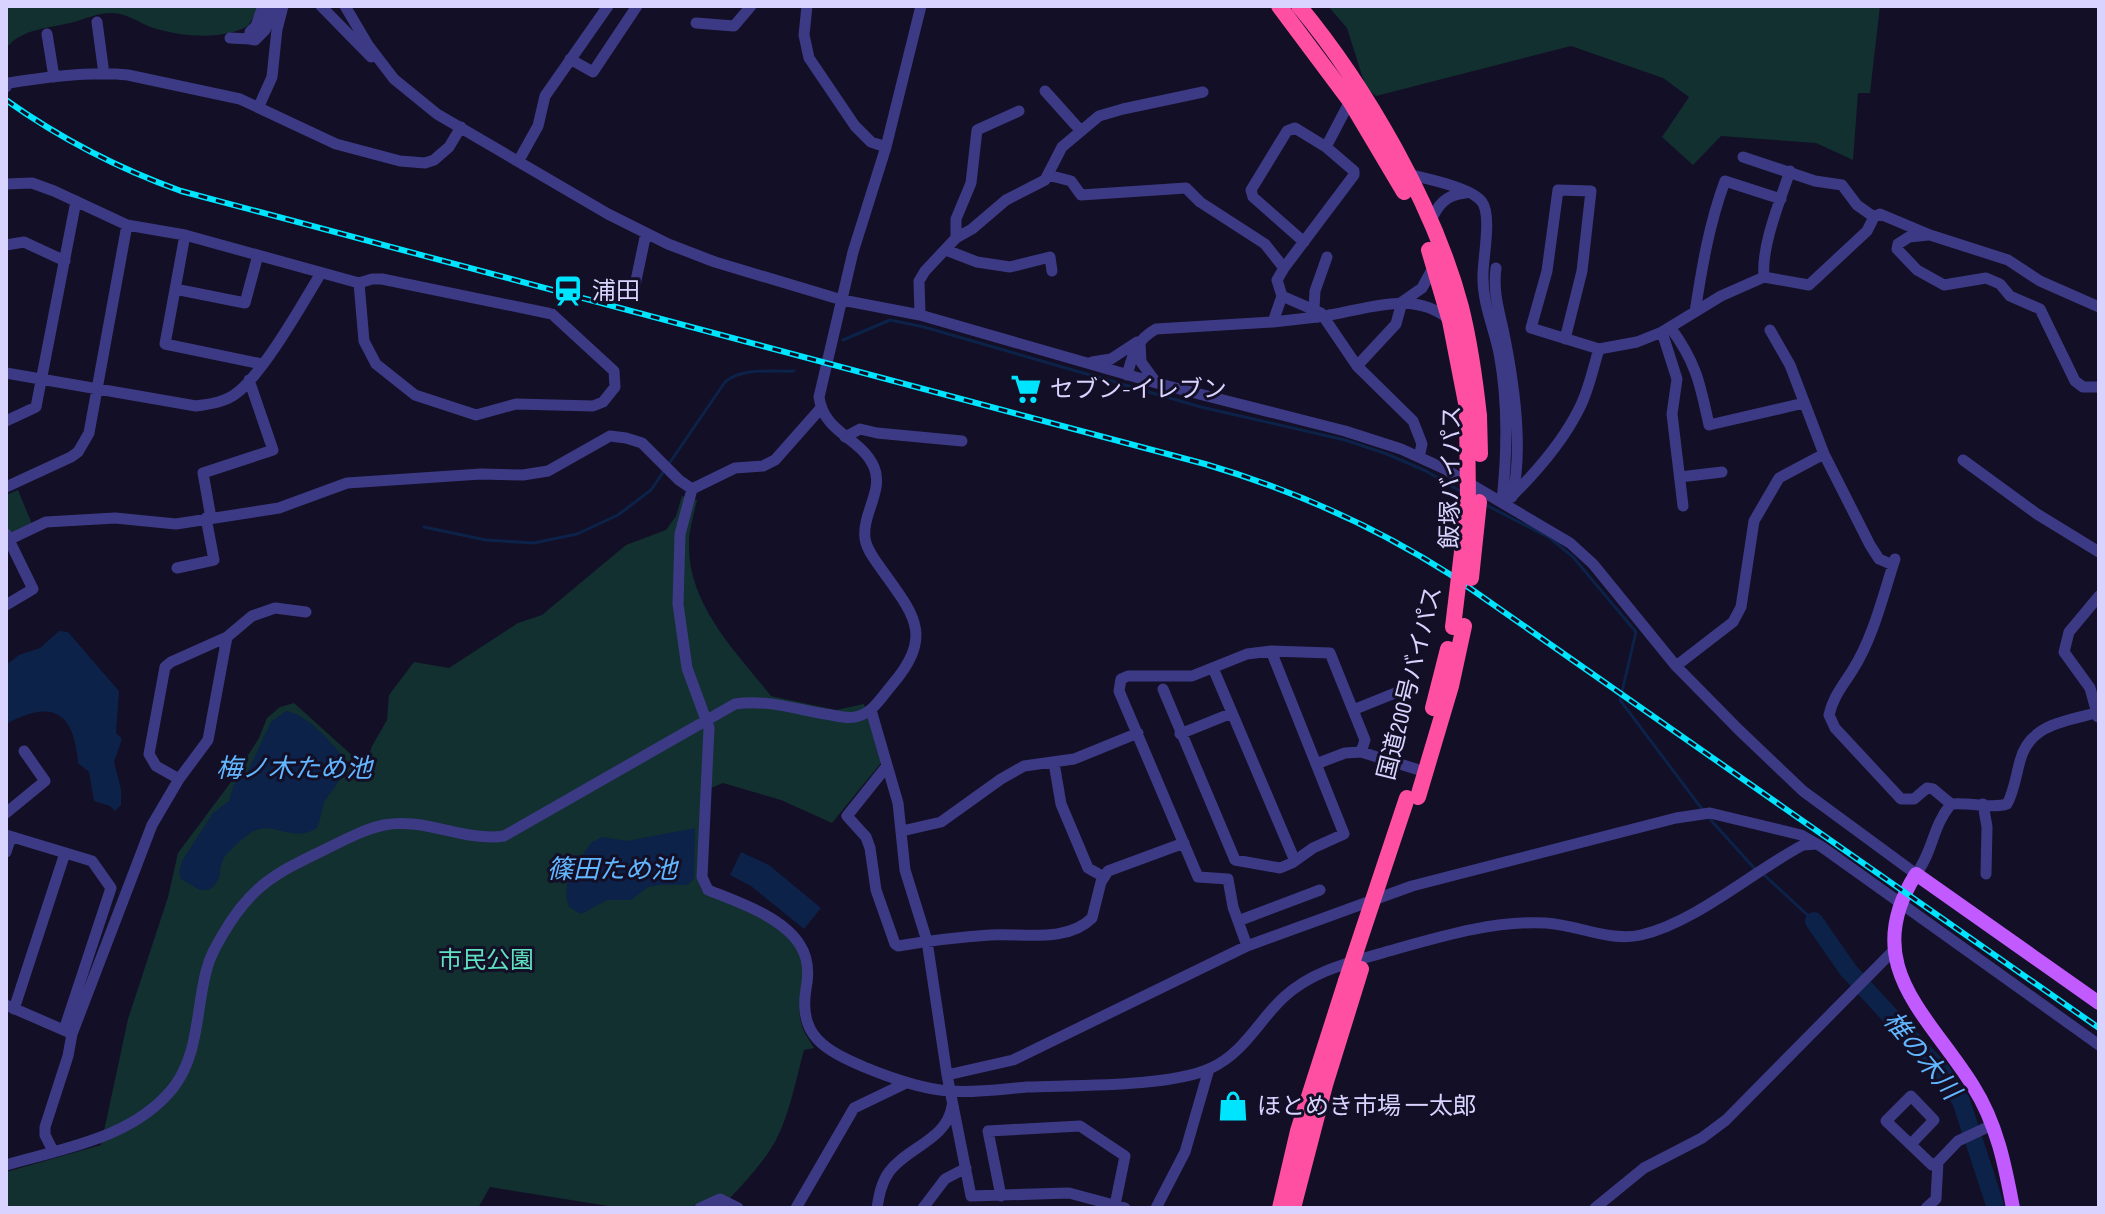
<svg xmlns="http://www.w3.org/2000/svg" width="2105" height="1214" viewBox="0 0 2105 1214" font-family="'Sofia Sans Condensed','Noto Sans JP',sans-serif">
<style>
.green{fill:#12302f}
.water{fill:#0c2248}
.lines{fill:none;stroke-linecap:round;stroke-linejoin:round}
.stream{stroke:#0c2248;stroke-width:3}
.river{stroke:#0c2248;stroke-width:18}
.minor{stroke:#3d3a85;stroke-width:11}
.major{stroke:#c25bff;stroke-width:14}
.highway{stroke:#ff4fa3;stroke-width:16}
.rail-casing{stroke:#00e5ff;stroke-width:6}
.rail{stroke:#130f26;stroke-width:3;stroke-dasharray:9;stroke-linecap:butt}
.minor-bridge{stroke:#3d3a85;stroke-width:11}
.highway-bridge{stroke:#ff4fa3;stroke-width:16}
.labels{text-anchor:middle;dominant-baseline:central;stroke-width:6;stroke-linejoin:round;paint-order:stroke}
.poi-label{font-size:24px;fill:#d9d4ff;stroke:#130f26;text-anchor:start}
.street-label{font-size:24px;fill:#d9d4ff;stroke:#130f26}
.park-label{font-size:24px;fill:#5fe0c0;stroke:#130f26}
.water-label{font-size:26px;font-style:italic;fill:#62b6ff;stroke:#130f26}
</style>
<rect width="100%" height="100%" fill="#130f26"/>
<!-- green -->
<path class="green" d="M6,6H260L248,26C221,40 186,37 157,29C141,25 127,12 110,13C98,13 85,19 74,22C52,28 20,28 6,49Z
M1328,6H1880L1870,93H1858L1853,160L1816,143L1721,136L1693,165L1662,137L1689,97L1663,78L1571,46L1376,96L1366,88L1347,28Z
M18,490L32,524L12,533L8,532L6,527V495Z
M682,496L697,500C694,514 689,529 689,543C687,604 736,652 771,696L836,710L864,704L881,763L832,823L781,800L723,783L711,788L699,880L701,889L705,893C736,905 804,928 803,970C803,988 796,1008 802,1026C804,1033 810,1041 814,1048L804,1050C796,1079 790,1113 776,1140C764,1162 746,1181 729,1199L719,1195L689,1208H621L490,1187L478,1208H6V1172L101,1145L128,1019L168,897L178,853L231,782L259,738L267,718L280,707L294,703L365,767L372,746L387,720L389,695L414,662L449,668L518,623L542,615L626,545L666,530L676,516Z"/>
<!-- water -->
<path class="water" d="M59,631L68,632L119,691L116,733L122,739L114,762L121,789V805L115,811L110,806L94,801L89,772L78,763C74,711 52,699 6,724V665L19,655L40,648Z
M286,711C308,715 329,740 343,757L344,774L324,802L318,827C293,845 274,819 252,832C245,836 229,850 224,858C216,872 226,876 209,890H200L181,879L179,872L182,861L213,813L229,801L234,784L246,775L271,722Z
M695,828L694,878L688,885H659L648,887L631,900H607L581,914L569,907L566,896L568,875L591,843L602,837L627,841Z
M741,852L769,865L821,908L804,929L751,886L730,875Z"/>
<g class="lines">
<!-- stream -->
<path class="stream" d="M843,340L890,320L924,327L1201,407L1345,440L1387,454L1426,471L1460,491
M1484,504L1550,538L1573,557L1636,632L1620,700L1702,809
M424,527L486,540L534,543L577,534L618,515L651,490L725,382C743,367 772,372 794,371
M1709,818L1755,869
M1762,873L1814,921"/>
<!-- river -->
<path class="river" d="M1814,921L1848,970L1942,1072L1961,1101L1996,1208"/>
<!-- minor -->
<path class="minor" d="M263,6L256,26L250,32V39L255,40L265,30L274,6
M321,6L371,57
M345,6L368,45L394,79L437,114L608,214L668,244L715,262L842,300L920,315L1160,384L1345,431L1401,449L1445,469L1570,543L1593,564L1676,666L1739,730L1803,791L1916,874C1933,852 1932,827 1951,804C1969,802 1992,809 2007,804C2014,792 2016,775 2020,761C2029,725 2064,721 2096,713
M807,6L804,35L809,58L855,126L871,142L886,147
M97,22L104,74
M696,23L734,26L751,6
M47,34L54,77
M230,38L250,39
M570,59L593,72L637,6
M6,87L9,83C46,77 91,71 128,75L240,99L336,144L400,161L425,163L434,160L449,147L461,127
M1045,91L1080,130
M259,106L272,77L277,29L283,6
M1743,157L1815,181L1842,185L1857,205L1874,217L1880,214L1930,235L2008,260L2040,281L2099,307
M519,160L538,126L545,96L608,6
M1408,174C1426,179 1471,187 1482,202C1492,215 1483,258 1483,275C1482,302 1494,328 1499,353C1508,400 1507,454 1502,501
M1048,175L1071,181L1081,195L1186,188L1200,202L1265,244L1284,268
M6,184L32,183L54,191L127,225L185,235L359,283
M1430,222C1438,205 1445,195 1465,193
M185,235L165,344L262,364
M1928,235L1909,237L1898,244L1897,249L1917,270L1944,285L1986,278L2000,284L2010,296L2040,309L2075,381L2083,387H2099
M956,238L972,229L1006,200L1045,180L1062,147L1099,116L1123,109L1203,92
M1304,242L1253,197L1251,190L1287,131L1295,128L1326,147L1350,101
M6,245L24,242L65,261
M946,250L977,262L1010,267L1050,257L1052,271
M1496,268C1493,290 1498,307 1503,329C1513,377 1524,449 1512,497
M1764,277C1761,246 1780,201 1790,171
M372,279H382L552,314L614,371L615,387L603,402L593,406L516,404L476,415L415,395L376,364L364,341L359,283Z
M175,289L245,303L258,255
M634,290L646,233
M1282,296L1321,313L1357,366L1413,421L1422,444L1419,457
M1314,308L1315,291L1327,257
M1695,312C1702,267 1709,224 1725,181L1781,199
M920,315L919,281L925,271L956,238V219L971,183L977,130L1019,111
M1330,315C1372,308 1414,290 1450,320
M1273,322L1282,296L1277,280L1284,268L1354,175V171L1326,147
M1670,327C1696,362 1700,383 1709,425L1804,403
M1662,332L1677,379L1672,414L1683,506
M1565,339L1582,271L1591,191L1558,190L1547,271L1531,328L1599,349L1637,342L1662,332L1721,296L1764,277L1809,285L1867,231L1874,217
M1140,343L1141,362L1155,381
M1092,362L1111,359L1137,342
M1357,366L1396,324L1402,302L1422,288L1434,266
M6,373L196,406C211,404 226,402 238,392C264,372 303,303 321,273
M1127,375C1133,354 1136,340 1156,329L1273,322L1317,317
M821,408L775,460L763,466L735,468L692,489L680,534L678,604L687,668L709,728L702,877L708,890C738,902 783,917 800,945C809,959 809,974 806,989C798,1036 825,1050 864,1067C891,1078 921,1089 950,1091C975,1093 1002,1089 1027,1087C1074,1085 1172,1087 1211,1068C1244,1053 1259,1020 1284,997C1313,970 1352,962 1389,951C1439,937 1494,920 1546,923C1578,925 1609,942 1641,935C1696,922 1752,872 1803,845L1817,844
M6,421L36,407L76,201
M845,437L860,429L877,433L962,441
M1824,454L1870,545L1879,559L1893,565L1895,559
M1963,460L2037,514L2099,552
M1680,477L1722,472
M6,487L71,457L78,452L89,433L127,225
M1514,494C1538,470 1564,439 1579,409C1589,390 1593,368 1599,349
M211,518L203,473L273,450L249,380
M6,541L46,522L115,518L176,524L279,508L347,483L481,474L523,475L548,471L610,436L626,438L642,443L679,480L692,489
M1893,565C1882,600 1872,640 1852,671C1842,687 1833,697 1829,715L1835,728L1901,799H1914L1927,788L1933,789L1951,804
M177,568L214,560L206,518
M6,605L33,589L6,534
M1676,666L1733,622L1741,607L1754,521L1779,478L1824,454L1790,365L1770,330
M1213,668L1295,861
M1163,689L1235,860L1280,868L1292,863L1313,848L1344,834L1271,651
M871,710L898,803L905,870L927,941L947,1075L971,1196L1069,1193L1125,1208
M1353,710L1400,691
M2098,717L2090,688L2064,652L2069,632L2099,596
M1180,734L1232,713
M1054,763L1061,804L1088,868L1104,877
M1316,764L1345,753L1361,752
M887,766L847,816L866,837L870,848L876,890L895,944L898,946C928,941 959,937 990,935C1023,933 1067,943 1092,918L1101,882L1108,871L1184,843
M179,779L156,766L149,754L165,667L171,662L227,637
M1983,804L1987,827L1986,874
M6,813L45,781L24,751
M902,831L941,822L1001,779L1024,766L1074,759L1138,733
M6,835L92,861L111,888L64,1030
M6,852L11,837
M1238,921L1320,890
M1247,946L1233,907L1228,879L1198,877L1119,691L1121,679L1128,676H1192L1247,654L1271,651L1330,653L1365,740L1361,752L1416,769
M6,1005L68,1032
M14,1009L65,853
M947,1075L1013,1060L1247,946L1412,886L1676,818L1710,813L1801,835L1822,847L2099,1045
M1911,1144L1934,1120L1911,1096L1886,1121L1932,1165L1938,1162
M53,1151L45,1135V1127L68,1056L72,1034L152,825L179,779L208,740L227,637L252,616L275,608L306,612
M6,1165C64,1148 133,1138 173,1088C199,1055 196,1010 206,972C209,958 216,946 223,934C252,884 278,872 328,848C346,839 365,829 384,825C424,817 464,842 504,836L735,704C765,699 795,709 825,714C834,715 846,719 855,717C872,714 881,698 891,686C934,636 915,616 882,570C875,560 866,549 865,538C862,514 884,490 874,467C861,437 824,434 819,397L853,252L886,147L921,6
M1001,1196L988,1131L1080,1126L1125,1156L1115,1205
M700,1208L720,1199L738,1208
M796,1208L854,1108L906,1083
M877,1208C879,1196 881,1183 889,1172C907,1147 947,1140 952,1106
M923,1208L945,1179L966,1168
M1156,1208L1185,1152L1209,1069
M1595,1208L1644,1168L1702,1138L1726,1120L1896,948
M1926,1208L1936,1199L1938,1162L1958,1141L1992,1125"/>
<!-- major -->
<path class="major" d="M2013,1208C2005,1165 1997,1124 1973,1086C1929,1015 1858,965 1916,874L2099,1003"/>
<!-- highway -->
<path class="highway" d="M1279,6L1350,101L1404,192
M1299,6C1366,87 1434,205 1461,307C1470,343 1475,379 1479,416
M1429,250L1450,321L1467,408
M1433,708L1448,649
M1418,797L1451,686L1464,626
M1280,1208L1298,1131L1346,981
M1293,1208L1325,1085L1361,969"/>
<!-- rail casing -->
<g class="rail-casing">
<path id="rail" d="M6,100C61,139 117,168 181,191L1205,464C1293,490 1373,525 1451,575L2099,1028"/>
</g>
<!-- rail -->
<use href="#rail" class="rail"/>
<!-- minor-bridge -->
<path class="minor-bridge" d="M1317,317L1330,315"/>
<!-- highway-bridge -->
<path class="highway-bridge" d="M1479,416L1480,454
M1471,578L1479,502
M1453,627L1468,502L1467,408
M1346,981L1407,798"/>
</g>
<!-- icons -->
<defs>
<g id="station-bare" transform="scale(2.4)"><path d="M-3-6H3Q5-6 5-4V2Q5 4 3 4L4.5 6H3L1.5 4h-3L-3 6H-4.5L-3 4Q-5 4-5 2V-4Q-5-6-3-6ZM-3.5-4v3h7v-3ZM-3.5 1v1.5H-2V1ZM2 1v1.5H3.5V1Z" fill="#00e5ff" stroke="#130f26" stroke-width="2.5" paint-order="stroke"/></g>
<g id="supermarket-bare" transform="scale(2.4)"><path d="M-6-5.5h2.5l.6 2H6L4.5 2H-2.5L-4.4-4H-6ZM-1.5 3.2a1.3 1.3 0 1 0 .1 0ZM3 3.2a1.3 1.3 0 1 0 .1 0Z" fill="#00e5ff" stroke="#130f26" stroke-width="2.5" paint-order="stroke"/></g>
<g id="shop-bare" transform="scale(2.4)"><path d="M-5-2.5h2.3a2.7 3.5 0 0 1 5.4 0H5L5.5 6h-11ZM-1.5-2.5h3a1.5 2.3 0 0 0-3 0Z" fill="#00e5ff" stroke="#130f26" stroke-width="2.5" paint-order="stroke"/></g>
</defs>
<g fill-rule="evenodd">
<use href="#station-bare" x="568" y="291"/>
<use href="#supermarket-bare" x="1026" y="389"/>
<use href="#shop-bare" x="1233" y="1106"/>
</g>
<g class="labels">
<!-- poi labels -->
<g class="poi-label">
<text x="592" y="291">浦田</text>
<text x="1050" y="389">セブン-イレブン</text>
<text x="1257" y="1106">ほとめき市場 一太郎</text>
</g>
<!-- street labels -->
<g class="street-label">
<text transform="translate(1451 477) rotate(-89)">飯塚バイパス</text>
<text transform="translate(1410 683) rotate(-76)">国道200号バイパス</text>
</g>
<!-- park labels -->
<g class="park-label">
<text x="486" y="960">市民公園</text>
</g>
<!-- water labels -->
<g class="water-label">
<text x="294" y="769">梅ノ木ため池</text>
<text x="612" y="870">篠田ため池</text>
<text transform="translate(1921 1056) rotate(51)">椎の木川</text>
</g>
</g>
<!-- border -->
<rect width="2105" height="1214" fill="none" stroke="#d9d4ff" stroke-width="16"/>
</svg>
